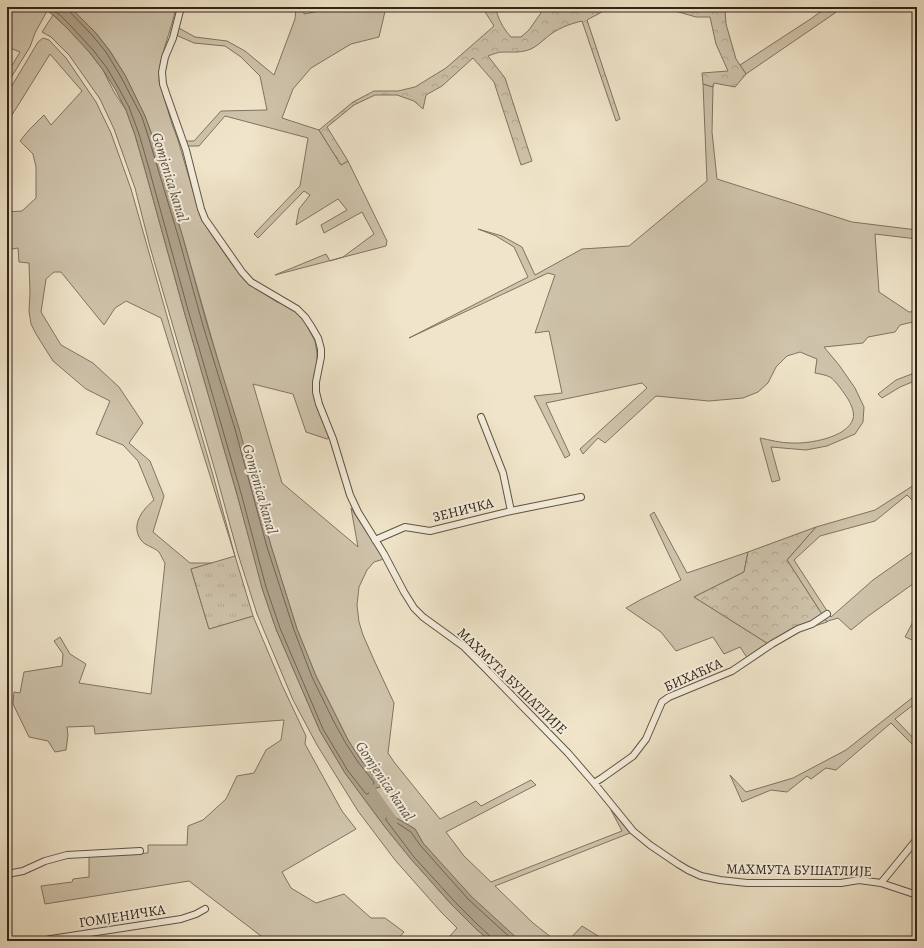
<svg xmlns="http://www.w3.org/2000/svg" width="924" height="948" viewBox="0 0 924 948" font-family="Alegreya,serif">
<style>
.grass{fill:#cfc4ac;stroke:#807462}
.forest{fill:url(#forest-crowns);stroke:#807462}
.park{fill:url(#park-tufts);stroke:#807462}
.water{fill:#afa38d;stroke:#7c705e}
.lines{fill:none;stroke-linecap:round;stroke-linejoin:round}
.shore{stroke:#706452;stroke-width:1}
.canal{stroke:#afa38d;stroke-width:8}
.street-casing{stroke:#605444;stroke-width:8}
.street{stroke:#f5eedd;stroke-width:6}
.labels{text-anchor:middle;dominant-baseline:central;stroke-width:4;stroke-linejoin:round;paint-order:stroke}
.street-label{font-size:14px;fill:#302418;stroke:#f5eedd}
.water-label{font-size:15px;font-style:italic;fill:#5c5041;stroke:#f5eedd}
</style>
<defs>
<pattern id="forest-crowns" width="20" height="18" patternUnits="userSpaceOnUse"><rect width="20" height="18" fill="#cfc4ac"/><path d="M2 6a3 3 0 1 1 6 0M12 15a3 3 0 1 1 6 0" fill="none" stroke="#b2a893"/></pattern>
<pattern id="park-tufts" width="24" height="20" patternUnits="userSpaceOnUse"><rect width="24" height="20" fill="#cfc4ac"/><path d="M3 7l-1-3M5 7V3M7 7l1-3M15 17l-1-3M17 17v-4M19 17l1-3" fill="none" stroke="#b2a893"/></pattern>
</defs>
<rect width="100%" height="100%" fill="#f0e5ca"/>
<filter id="stains"><feTurbulence type="fractalNoise" baseFrequency=".005" numOctaves="4"/><feColorMatrix values="0 0 0 0 .2 0 0 0 0 .09 0 0 0 0 .02 0 0 0 .5 -.17"/></filter>
<radialGradient id="worn" r=".72"><stop offset=".6" stop-color="#630" stop-opacity="0"/><stop offset="1" stop-color="#630" stop-opacity=".3"/></radialGradient>
<!-- grass -->
<path class="grass" d="M7,7H42L47,11L35,33L30,47L7,84V74L20,52L7,47Z
M70,7H176C172,30 158,58 159,81L172,124L178,140L200,215L211,234L234,267L249,284L277,302L288,306L302,317L315,341L317,353V363L314,376L330,438L327,439L306,432L293,394L253,384L282,483L358,547L351,508L384,559L374,562L367,570L359,587L357,605L359,622L363,635L374,660L394,703L388,753L394,762L440,819L476,801L481,806L531,780L536,785L446,832L464,856L491,882L622,831L611,810L630,833L495,886L533,923L556,941H520L473,900L423,843L415,829L383,810L376,801L373,790L374,789L382,786L361,760L348,740L316,676L297,629L271,546L183,238L153,138L145,116L125,75L110,51L96,33Z
M296,7H304V14L340,7H386L379,37L351,44L311,68L293,89L282,118L319,130L341,165L348,161L387,241L386,246L275,275L326,254L330,261L343,257L374,234L362,212L324,233L321,225L347,210L338,199L296,225L299,209L310,195L304,191L258,238L254,234L300,186L308,138L225,116L199,146H188L186,141H194L221,111L267,110L260,76L241,57L225,46L194,43L176,35L177,27L195,37L227,41L245,51L274,75L295,19Z
M827,7H839L835,13L746,74L740,65L812,18Z
M53,15L67,28L78,39L90,53L103,70L114,92L126,110L135,135L144,166L184,311L215,417L253,551L262,588L276,629L320,731L345,773L385,827L411,859L452,905L475,928L490,941H443L449,937L457,928L441,912L395,860L358,811L317,745L293,700L257,614L238,554L216,474L150,247L135,188L114,129L100,99L69,55L51,37L42,32Z
M43,38L49,40L66,58L96,102L111,133L131,189L176,348L213,475L235,556L161,318L126,301L115,308L104,325L61,272H54L46,279L41,312L61,345L93,363L119,387L143,423L129,443L150,461L164,496L153,532L190,563H213L191,569L209,629L253,616L282,685L306,736L305,744L342,811L356,829L282,872L291,888L316,903L344,894L371,918H385L404,932L396,941H270L261,936L189,881L45,904L41,886L72,882L73,879L89,877V856L148,853V845H187L188,826L203,820L226,799L237,776L254,773L266,750L281,740L284,720L95,734L94,726L67,727L68,735L66,750L55,752L48,741L29,737L13,704L14,692L20,693L24,672L62,666L63,654L54,641L60,637L70,654L86,664L79,683L151,694L165,563C163,560 161,555 159,552C154,547 145,546 141,540C130,525 143,509 154,500L138,461L123,445L96,434L110,401L86,389L53,361L36,334L31,324L29,311L30,293L29,263L19,262L18,248L7,250V212L22,211L36,198V167L33,154L20,141L29,130L44,115L51,125L82,91L50,54L7,123V94L38,42Z
M703,84L713,87L712,132L717,179L852,222L917,230V239L875,234L879,292L909,312L917,311V321L900,325L895,332L868,337L863,343L824,347L839,365L855,388L864,407L863,422L855,434L827,446L806,450L771,447L780,480L772,482L760,438C770,440 781,443 791,443C808,444 847,438 853,419C855,413 851,404 848,399C844,393 836,381 830,377C826,375 820,374 815,373L817,359L800,352L787,356L776,367L768,383L758,392L743,398L709,401L656,396L605,443L598,438L583,454L580,449L647,388L642,383L546,403L570,455L565,458L534,396L562,393L549,331L535,333L555,275L548,273L409,338L528,277L514,247L496,236L478,229L502,236L522,247L535,275L582,249L629,246L707,181Z
M917,372V380L900,387L882,398L878,394L896,380Z
M917,481V491L916,493L917,494V505L907,495L875,521L820,536L794,560L831,617L873,580L917,549V581L867,617L851,630L838,618L828,621L827,622L787,560L816,527L875,510L911,487Z
M654,512L687,573L748,552L744,572L694,597L770,645L748,659L740,647L724,654L713,637L676,651L661,632L626,608L640,600L681,580L650,515Z
M917,614V642L905,637Z
M917,694V702L895,719L917,742V749L891,723L836,770L826,768L811,779L807,776L787,792L771,790L742,802L730,775L746,792L793,778L846,750Z
M582,926L606,941H568Z"/>
<!-- forest -->
<path class="forest" d="M482,7H495C499,20 502,27 511,37H521L529,30L545,7H611L587,20L620,119L616,121L582,21C569,24 556,29 546,38C541,42 537,46 531,49C521,53 513,52 503,52C498,52 493,54 488,56L505,78L532,161L521,165L494,82L473,58L442,86L426,95L423,109L414,101L397,95H375L354,105L327,127L348,161L341,165L319,130L353,102L374,91H398L415,87L446,68L494,26Z
M666,7H727L725,9L726,24L736,59L746,74L735,87L714,83L713,87L703,84L702,73L728,71L716,44L710,17H696L668,9Z
M816,527L787,560L827,622L799,631L770,645L694,597L744,572L748,552Z"/>
<!-- park -->
<path class="park" d="M235,556L253,616L209,629L191,569Z"/>
<!-- water -->
<path class="water" d="M42,7H70L95,32L109,50L125,75L145,116L153,138L183,238L208,328L239,428L271,546L297,629L316,676L348,740L361,760L382,786L381,787L376,788L373,790L376,801L383,810L415,829L423,843L472,897L520,941H490L475,928L452,905L411,859L385,827L345,773L320,731L276,629L262,588L237,494L184,311L144,166L135,135L126,110L115,89L103,70L90,53L67,28L57,18Z"/>
<g class="lines">
<!-- shore -->
<path class="shore" d="M48,7L60,15L70,25L93,50L107,68L118,87L129,107L139,134L148,165L188,310L241,493L266,587L280,628L323,729L348,771L366,794H368C370,792 369,791 369,789C371,786 374,785 374,782L358,762L345,742L333,720L312,677L294,630L267,547L235,429L204,329L179,239L149,139L142,117L121,77L106,52L92,35L69,11L68,7
M492,941L491,937L478,925L455,902L414,857L386,820V818L388,817L411,832L420,845L469,900L514,941"/>
<!-- canal -->
<path class="canal" d="M367,783L394,821"/>
<!-- street casing -->
<g class="street-casing">
<path id="street" d="M181,7L173,38L165,57L162,72L163,84L167,96L186,150L201,209L205,219L242,272L251,282L297,309L305,317L311,326L318,338L321,349V357L316,382V392L319,404L333,439L350,495L358,512L384,554L404,592L414,608L423,617L463,646L483,666L568,753L594,783L633,831L650,845L678,864L688,870L701,876L720,880L747,883H841L859,880L881,883L917,895
M481,417L503,473L511,511
M375,540L405,527L430,531L511,511L581,497
M594,783L602,778L633,756L646,739L662,702L669,697L732,671L772,644L798,629L812,624L827,614
M7,874L23,871L45,861L67,855L140,851
M881,883L917,839
M42,941L51,939L181,919L196,914L205,909"/>
</g>
<!-- street -->
<use href="#street" class="street"/>
</g>
<g class="labels">
<!-- street labels -->
<g class="street-label">
<text transform="translate(463 510) rotate(-14)">ЗЕНИЧКА</text>
<text transform="translate(693 675) rotate(-24)">БИХАЋКА</text>
<text transform="translate(512 681) rotate(44)">МАХМУТА БУШАТЛИЈЕ</text>
<text transform="translate(799 870) rotate(1)">МАХМУТА БУШАТЛИЈЕ</text>
<text transform="translate(122 916) rotate(-9)">ГОМЈЕНИЧКА</text>
</g>
<!-- water labels -->
<g class="water-label">
<text transform="translate(170 177) rotate(73)">Gomjenica kanal</text>
<text transform="translate(260 489) rotate(74)">Gomjenica kanal</text>
<text transform="translate(385 781) rotate(56)">Gomjenica kanal</text>
</g>
</g>
<!-- margin -->
<rect width="924" height="948" fill="none" stroke="#f0e5ca" stroke-width="24"/>
<rect x="8" y="8" width="908" height="932" fill="none" stroke="#302418" stroke-width="2"/>
<rect x="12" y="12" width="900" height="924" fill="none" stroke="#302418"/>
<rect width="100%" height="100%" filter="url(#stains)"/>
<rect width="100%" height="100%" fill="url(#worn)"/>
</svg>
